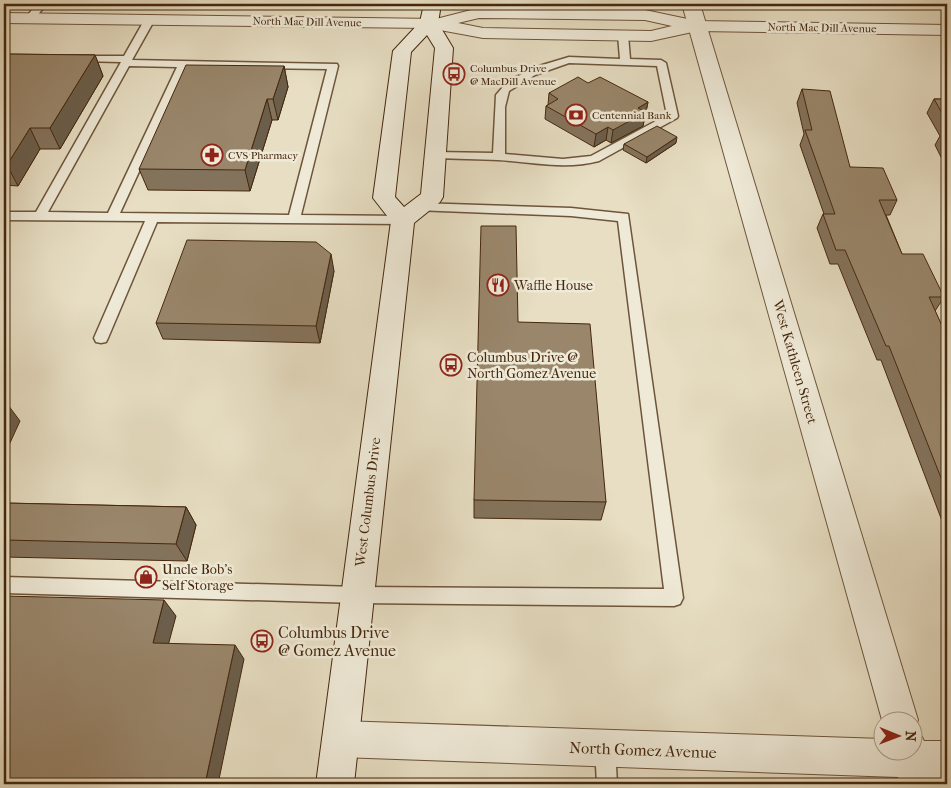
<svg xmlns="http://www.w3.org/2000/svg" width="951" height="788" viewBox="0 0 951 788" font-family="'IM FELL French Canon',serif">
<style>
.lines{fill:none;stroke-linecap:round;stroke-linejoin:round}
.service-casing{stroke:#6e553a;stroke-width:3}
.minor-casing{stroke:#6e553a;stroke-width:2}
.tertiary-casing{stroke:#6e553a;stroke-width:2}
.secondary-casing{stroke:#45270c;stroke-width:2}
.service{fill:#efead8;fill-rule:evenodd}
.minor{fill:#efead8;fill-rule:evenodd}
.tertiary{fill:#efead8;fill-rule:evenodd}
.secondary{fill:#efead8;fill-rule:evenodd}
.wall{fill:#84735c;stroke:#45270c}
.shaded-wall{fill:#6b5e4b;stroke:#45270c}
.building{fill:#99866b;stroke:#45270c}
.labels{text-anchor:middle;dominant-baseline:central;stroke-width:5;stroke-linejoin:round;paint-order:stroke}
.far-street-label{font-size:11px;fill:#45270c;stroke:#efead8}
.far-poi-label{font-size:11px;fill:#45270c;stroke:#efead8;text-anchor:start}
.poi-label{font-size:14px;fill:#45270c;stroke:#efead8;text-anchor:start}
.street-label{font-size:14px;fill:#45270c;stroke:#efead8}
.near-poi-label{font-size:16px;fill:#45270c;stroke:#efead8;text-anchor:start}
.near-street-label{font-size:16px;fill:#45270c;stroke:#efead8}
</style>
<rect width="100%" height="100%" fill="#e7dec3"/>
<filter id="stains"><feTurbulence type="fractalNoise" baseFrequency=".004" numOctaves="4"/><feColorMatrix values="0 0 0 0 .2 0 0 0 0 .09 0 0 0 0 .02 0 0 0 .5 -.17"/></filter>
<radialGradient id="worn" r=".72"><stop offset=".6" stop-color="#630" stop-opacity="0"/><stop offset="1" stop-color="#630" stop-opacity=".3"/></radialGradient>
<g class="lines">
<!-- service casing -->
<g class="service-casing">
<path id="service" d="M36,4H46L34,20H28L26,18Z
M584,4H593L589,16H583L581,14Z
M150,16L155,19L132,60L337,64L338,66L301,215L403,216L409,220L403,224L157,222L108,338L106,342L101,343L96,342L94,338L145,221L4,220V212H36L121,62L77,61L72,58L73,56H124L145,19ZM129,66L177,67L108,213L48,212ZM187,67L327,69L289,215L120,213Z
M623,32L628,35L630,59L661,60L666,63L678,116L677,118L599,161C565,170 533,162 498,160C478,159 457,159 436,158L430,155L436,152L493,153L496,95L508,81L539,66L569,57L620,59L618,35ZM569,63L657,66L667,115L591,156L563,159L505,154V107L509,91L535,75Z
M419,203L571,208L628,214L683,598L680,604L674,606L357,603L4,593V577L357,587L664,589L618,221L571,216L415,210L413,207L415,204Z
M605,738L612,741L615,748L617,784H597L595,748L598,741Z"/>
</g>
<!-- minor casing -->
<g class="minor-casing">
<path id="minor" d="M682,4H700L918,720L914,731V720H884V724L882,720Z
M340,721L884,739V750H914V733L922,737L924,741H947V779L936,778L938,784H900L898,777L340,757L327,752L322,739L327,726Z"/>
</g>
<!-- tertiary casing -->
<g class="tertiary-casing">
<path id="tertiary" d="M479,8L645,10L697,21L947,25V35L697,31L651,41L483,38L429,28L4,23V13L436,19ZM479,18L645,20L672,26L651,31L483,28L458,23Z"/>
</g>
<!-- secondary casing -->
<g class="secondary-casing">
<path id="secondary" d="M424,4H441L438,23L453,48L443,197L440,202L414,223L354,784H316L391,221L373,198L393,51L420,22ZM427,35L435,48L421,194L404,207L395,197L411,52Z"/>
</g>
<!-- service -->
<use href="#service" class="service"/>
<!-- minor -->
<use href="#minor" class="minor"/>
<!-- tertiary -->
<use href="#tertiary" class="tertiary"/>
<!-- secondary -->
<use href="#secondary" class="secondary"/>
</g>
<!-- wall -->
<path class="wall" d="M4,54L95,55L103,76L60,149H40L18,186L4,185Z
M284,66L288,87L278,120H272L250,191L148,190L139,169Z
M588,83L648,102L643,126L611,143L606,140L594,147L545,119L546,106L548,105L549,93Z
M802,89L850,167L897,200L890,215H886L902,254L944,297L935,311L947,337V534L881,360H877L838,264H830L817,228L823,214H824L800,145L804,134L797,103Z
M934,99H947V169L935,145L940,136L927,113Z
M676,143L646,163L623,150L624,144Z
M334,271L320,343L163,339L156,323Z
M518,322L606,502L601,520L474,518V500Z
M4,503L186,507L196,525L187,561L4,557Z"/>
<!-- shaded-wall -->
<path class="shaded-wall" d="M95,55L103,76L60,149L50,128Z
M284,66L288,87L278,120L273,99Z
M267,99L272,120L250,191L245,170Z
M648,102L643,126L611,143L613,130L638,108Z
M608,127L606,140L594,147L596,134Z
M30,128L40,149L18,186L7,165Z
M677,137L676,143L646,163L647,157Z
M331,254L334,271L320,343L316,326Z
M5,401L20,421L4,456V404Z
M186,507L196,525L187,561L176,544Z
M164,600L176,616L165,657L153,643Z
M235,645L244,659L218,784H205Z"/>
<!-- building -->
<path class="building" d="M4,54L95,55L50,128H30L7,165H4Z
M186,65L284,66L273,99H267L245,170L139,169Z
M578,77L588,83L600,77L648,102L638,108L646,112L613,130L608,127L596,134L546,106L558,99L549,93Z
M802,89L830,91L850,167L883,168L897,200H879L902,254H923L944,297H929L947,337V493L889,346H886L845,250H836L823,214H835L805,130H812Z
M934,99H947V122Z
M657,126L677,137L647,157L624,144Z
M943,130H947V139Z
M481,226H516L518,322L590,324L606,502L474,500Z
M187,240L316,242L331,254L316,326L156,323Z
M4,503L186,507L176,544L4,540Z
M4,596L164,600L153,643L235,645L205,784H4Z"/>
<!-- icons -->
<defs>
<g id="bus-ring" transform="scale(1.125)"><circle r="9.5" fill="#efead8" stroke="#8f2418" stroke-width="1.5"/><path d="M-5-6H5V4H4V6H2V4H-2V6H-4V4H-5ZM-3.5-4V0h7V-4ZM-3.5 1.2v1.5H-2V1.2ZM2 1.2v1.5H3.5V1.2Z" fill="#8f2418"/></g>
<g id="bank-ring" transform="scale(1.125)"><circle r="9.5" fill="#efead8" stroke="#8f2418" stroke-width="1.5"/><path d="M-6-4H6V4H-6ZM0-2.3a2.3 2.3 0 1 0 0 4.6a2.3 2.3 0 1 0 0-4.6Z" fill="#8f2418"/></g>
<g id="pharmacy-ring" transform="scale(1.125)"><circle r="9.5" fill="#efead8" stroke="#8f2418" stroke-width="1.5"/><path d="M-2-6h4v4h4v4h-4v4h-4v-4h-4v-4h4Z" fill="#8f2418"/></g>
<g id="restaurant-ring" transform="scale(1.125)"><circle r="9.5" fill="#efead8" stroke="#8f2418" stroke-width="1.5"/><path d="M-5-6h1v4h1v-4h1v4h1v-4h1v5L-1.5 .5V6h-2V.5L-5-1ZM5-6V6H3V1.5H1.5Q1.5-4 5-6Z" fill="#8f2418"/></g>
<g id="shop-ring" transform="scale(1.125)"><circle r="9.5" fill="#efead8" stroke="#8f2418" stroke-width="1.5"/><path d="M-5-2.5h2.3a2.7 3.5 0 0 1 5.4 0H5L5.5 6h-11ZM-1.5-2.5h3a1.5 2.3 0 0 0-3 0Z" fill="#8f2418"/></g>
</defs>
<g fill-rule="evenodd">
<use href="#bus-ring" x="454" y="74"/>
<use href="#bank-ring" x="576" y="115"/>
<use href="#pharmacy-ring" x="212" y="155"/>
<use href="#restaurant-ring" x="498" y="285"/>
<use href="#bus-ring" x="451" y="365"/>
<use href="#shop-ring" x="146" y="577"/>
<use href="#bus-ring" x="262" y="641"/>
</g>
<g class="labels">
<!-- far-street labels -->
<g class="far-street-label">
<text transform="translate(307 22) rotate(1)">North Mac Dill Avenue</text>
<text transform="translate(822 28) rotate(1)">North Mac Dill Avenue</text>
</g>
<!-- far-poi labels -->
<g class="far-poi-label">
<text x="470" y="68">Columbus Drive<tspan x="470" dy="13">@ MacDill Avenue</tspan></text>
<text x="592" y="115">Centennial Bank</text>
<text x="228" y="155">CVS Pharmacy</text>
</g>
<!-- poi labels -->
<g class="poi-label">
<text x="514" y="285">Waffle House</text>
<text x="467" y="357">Columbus Drive @<tspan x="467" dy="16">North Gomez Avenue</tspan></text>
<text x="162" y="569">Uncle Bob's<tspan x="162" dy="16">Self Storage</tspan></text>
</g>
<!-- street labels -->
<g class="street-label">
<text transform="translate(795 362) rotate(74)">West Kathleen Street</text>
<text transform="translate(368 502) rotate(-83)">West Columbus Drive</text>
</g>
<!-- near-poi labels -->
<g class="near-poi-label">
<text x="278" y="632">Columbus Drive<tspan x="278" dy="18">@ Gomez Avenue</tspan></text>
</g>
<!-- near-street labels -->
<g class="near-street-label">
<text transform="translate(643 750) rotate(2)">North Gomez Avenue</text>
</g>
</g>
<!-- margin -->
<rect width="951" height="788" fill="none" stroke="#e7dec3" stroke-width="20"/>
<rect x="5" y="5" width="941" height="778" fill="none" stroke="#45270c" stroke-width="2.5"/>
<rect x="10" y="10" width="931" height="768" fill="none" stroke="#45270c"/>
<!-- north arrow -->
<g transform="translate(898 736) rotate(91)"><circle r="24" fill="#efead8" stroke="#ab9c86"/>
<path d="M0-4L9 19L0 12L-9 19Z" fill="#8f2418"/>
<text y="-8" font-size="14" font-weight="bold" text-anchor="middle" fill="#45270c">N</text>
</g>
<rect width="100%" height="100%" filter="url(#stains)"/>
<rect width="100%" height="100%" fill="url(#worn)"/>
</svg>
